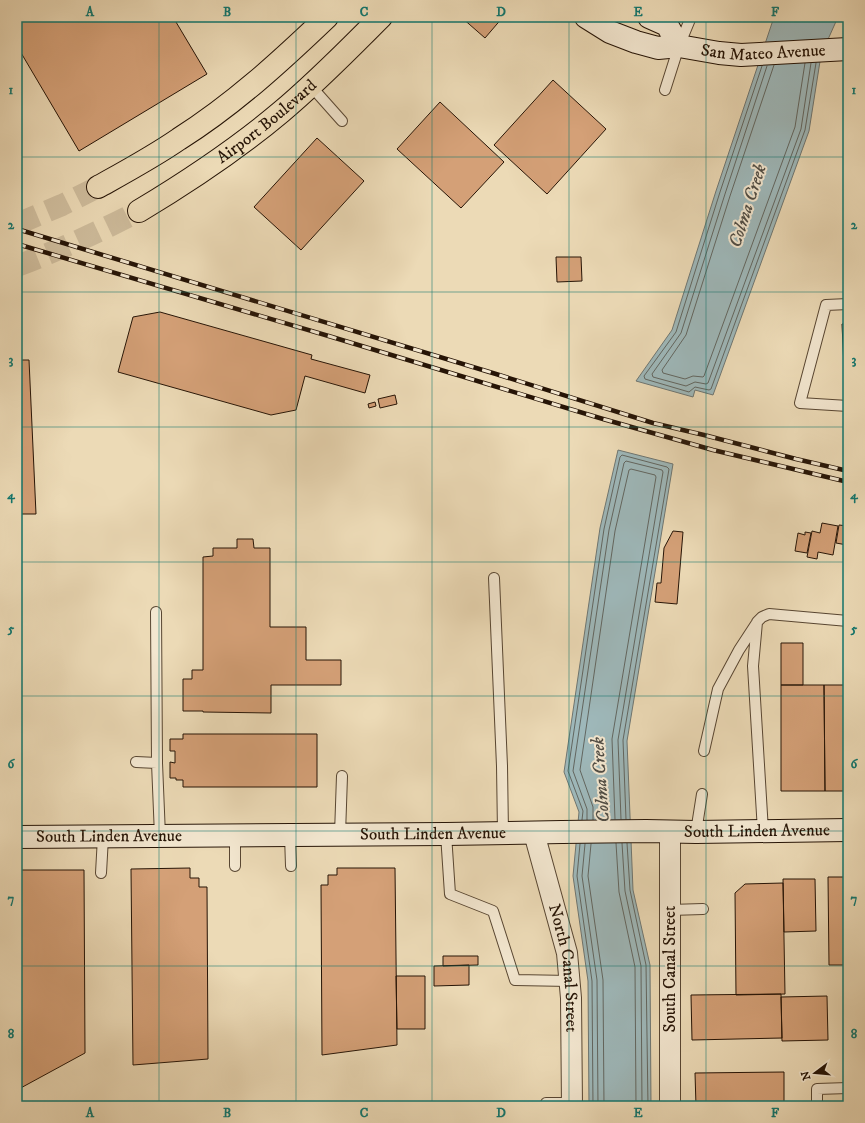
<svg xmlns="http://www.w3.org/2000/svg" width="865" height="1123" viewBox="0 0 865 1123" font-family="'IM FELL DW Pica',serif">
<style>
.water{fill:#9eb8ba;stroke:#6e7672}
.lines{fill:none;stroke-linecap:round;stroke-linejoin:round}
.shore{stroke:#626660;stroke-width:1}
.building{fill:#d4a077;stroke:#261406}
.primary-tunnel{stroke:#cebc9c;stroke-width:22;stroke-dasharray:22 11;stroke-linecap:butt}
.lane-casing{stroke:#584632;stroke-width:12}
.street-casing{stroke:#584632;stroke-width:22}
.secondary-casing{stroke:#261406;stroke-width:24}
.primary-casing{stroke:#261406;stroke-width:24}
.lane{stroke:#f3e7d0;stroke-width:10}
.street{stroke:#f3e7d0;stroke-width:20}
.secondary{stroke:#f3e7d0;stroke-width:22}
.primary{stroke:#ecdab6;stroke-width:22}
.rail-casing{stroke:#261406;stroke-width:4.5}
.rail{stroke:#f3e7d0;stroke-width:3;stroke-dasharray:9;stroke-linecap:butt}
.grid{fill:none;stroke:#0f766e;stroke-width:1;stroke-opacity:0.55}
.labels{text-anchor:middle;dominant-baseline:central;stroke-width:4;stroke-linejoin:round;paint-order:stroke}
.street-label{font-size:17px;fill:#261406;stroke:#f3e7d0}
.water-label{font-size:18px;font-style:italic;fill:#504d45;stroke:#f3e7d0}
.neatline{fill:none;stroke:#0f766e;stroke-width:1.5}
.grid-label{font-size:13px;text-anchor:middle;font-weight:bold;fill:#0f766e}
</style>
<rect width="100%" height="100%" fill="#ecdab6"/>
<filter id="stains"><feTurbulence type="fractalNoise" baseFrequency=".005" numOctaves="4"/><feColorMatrix values="0 0 0 0 .2 0 0 0 0 .09 0 0 0 0 .02 0 0 0 .5 -.17"/></filter>
<radialGradient id="worn" r=".72"><stop offset=".6" stop-color="#630" stop-opacity="0"/><stop offset="1" stop-color="#630" stop-opacity=".3"/></radialGradient>
<!-- water -->
<path class="water" d="M774,17H838L821,55L809,131L713,395L695,390L693,397L636,381L672,330L716,191Z
M618,450L673,464L627,741L633,890L650,965L651,1106H589L588,981L573,876L579,812L564,772L600,528Z"/>
<g class="lines">
<!-- shore -->
<path class="shore" d="M774,65L730,196L686,335L662,370L663,373L685,379L693,376L703,377L704,376L795,127L805,63
M762,66L720,192L676,332L644,376L645,379L689,392L695,387L709,390L711,389L805,130L816,63
M767,66L725,194L681,333L652,374L653,377L686,386L695,382L706,384L708,383L801,129L811,63
M582,820L583,811L568,771L604,529L620,457L622,455L667,467L669,469L623,740L626,819
M587,820V809L573,771L609,530L624,463L626,461L662,470L663,472L618,740L621,819
M593,820V807L580,770L615,531L629,470L631,469L655,475L656,477L612,739L615,819
M616,843L619,892L635,967L636,1106
M622,843L625,891L641,966L642,1106
M627,843L630,890L646,965L648,1106
M580,844L577,876L592,981L593,1106
M585,844L582,876L597,980L598,1106
M591,844L588,876L603,980L604,1106"/>
</g>
<!-- building -->
<path class="building" d="M17,17H173L207,74L79,151L17,46Z
M461,17H503L485,38Z
M553,80L606,129L547,194L494,145Z
M440,102L504,162L461,208L397,149Z
M317,138L364,181L301,250L254,207Z
M556,257H581L582,281L557,282Z
M160,312L312,355L311,359L370,375L365,393L305,376L296,410L271,415L118,372L133,317Z
M842,324H848V389H845Z
M17,360H29L36,514H17Z
M395,395L397,404L380,408L378,399Z
M375,402L376,406L369,408L368,404Z
M822,523L838,526L833,555L818,552L817,559L807,557L812,531L820,533Z
M839,525L848,526L847,545L836,543Z
M673,531L683,532L677,604L655,602L657,583H661L664,548Z
M805,532L811,533L807,553L795,551L798,533L805,535Z
M237,539H253L254,548H270V627H306V660H341V685H271V713L203,712V711H183V679H192V670H203V557L213,556V548H237Z
M781,643H803V685H781Z
M844,645H848V679H844Z
M845,682H848V791H845Z
M781,685H824L825,791H781Z
M824,685H845V791H825Z
M183,734H317V787H183V780H176V778H170V762L175,763V751H170V739H183Z
M190,868V878H199V887H207L208,1059L133,1065L131,869Z
M337,868H395L397,1045L322,1055L321,885H328V875H337Z
M17,870H84L85,1053L17,1090Z
M828,877H848V965H829Z
M783,879H815L816,931L784,932Z
M783,883L785,994L736,995L735,893L745,884Z
M443,956H478V965L443,966Z
M469,965V985L434,986V966Z
M396,976H425V1029H397Z
M781,994L782,1038L692,1040L691,995Z
M827,996L828,1040L782,1041L781,997Z
M784,1072V1106H696L695,1073Z"/>
<g class="lines">
<!-- primary-tunnel -->
<path class="primary-tunnel" d="M17,224L62,205L98,187
M17,266C59,250 99,232 139,211"/>
<!-- lane casing -->
<g class="lane-casing">
<path id="lane" d="M310,85L342,121
M665,90L679,46L691,17
M848,304L826,305L800,403L848,406
M494,578L502,766L503,833
M156,612L157,763
M704,751L718,689L739,650L756,624
M136,762L157,763L160,836
M763,831L753,666L757,622L762,617L769,614L848,621
M696,832L702,794
M340,834L342,776
M446,834L450,894L493,911L515,980L570,981
M235,835V866
M290,835L291,866
M101,873L103,837
M670,910L703,909
M546,1103H572
M817,1106V1089L848,1088"/>
</g>
<!-- street casing -->
<g class="street-casing">
<g id="street">
<path d="M670,832V1106"/>
<path id="s1" d="M534,833L567,953L571,998L572,1106"/>
</g>
</g>
<!-- secondary casing -->
<g class="secondary-casing">
<g id="secondary">
<path id="s2" d="M586,17L610,32L636,42L658,48L679,46L719,53L741,55L848,49"/>
<path d="M649,17L667,25L679,46"/>
<path id="s3" d="M17,837L446,834L562,832L646,831L696,832L848,830"/>
</g>
</g>
<!-- primary casing -->
<g class="primary-casing">
<g id="primary">
<path d="M98,187C125,172 153,157 179,139C233,105 281,61 327,17"/>
<path id="s4" d="M139,211C189,181 237,149 281,112C317,82 349,49 381,17"/>
</g>
</g>
<!-- lane -->
<use href="#lane" class="lane"/>
<!-- street -->
<use href="#street" class="street"/>
<!-- secondary -->
<use href="#secondary" class="secondary"/>
<!-- primary -->
<use href="#primary" class="primary"/>
<!-- rail casing -->
<g class="rail-casing">
<path id="rail" d="M17,229L496,374L653,423L704,435L796,459L848,471
M17,244L332,337L603,419L713,450L848,482"/>
</g>
<!-- rail -->
<use href="#rail" class="rail"/>
</g>
<!-- grid -->
<path class="grid" d="M159,17V1106M296,17V1106M432,17V1106M569,17V1106M706,17V1106M17,157H848M17,292H848M17,427H848M17,562H848M17,696H848M17,831H848M17,966H848"/>
<g class="labels">
<!-- street labels -->
<g class="street-label">
<text stroke="none"><textPath href="#s2" startOffset="185">San Mateo Avenue</textPath></text>
<text stroke="none"><textPath href="#s4" startOffset="156">Airport Boulevard</textPath></text>
<text stroke="none"><textPath href="#s3" startOffset="740">South Linden Avenue</textPath></text>
<text stroke="none"><textPath href="#s3" startOffset="416">South Linden Avenue</textPath></text>
<text stroke="none"><textPath href="#s3" startOffset="92">South Linden Avenue</textPath></text>
<text stroke="none"><textPath href="#s1" startOffset="139">North Canal Street</textPath></text>
<text transform="translate(670 969) rotate(-90)">South Canal Street</text>
</g>
<!-- water labels -->
<g class="water-label">
<text transform="translate(748 206) rotate(-72)">Colma Creek</text>
<text transform="translate(601 780) rotate(-94)">Colma Creek</text>
</g>
</g>
<!-- margin -->
<rect width="865" height="1123" fill="none" stroke="#ecdab6" stroke-width="44"/>
<!-- north arrow -->
<g transform="translate(815 1073) rotate(254)" stroke="#f3e7d0" stroke-width="3" paint-order="stroke">
<path d="M0-3L7 15L0 10L-7 15Z" fill="#261406"/>
<text y="-6" font-size="11" font-weight="bold" text-anchor="middle" fill="#261406">N</text>
</g>
<rect x="22" y="22" width="821" height="1079" class="neatline"/>
<g class="grid-label">
<text x="90" y="16">A</text>
<text x="227" y="16">B</text>
<text x="364" y="16">C</text>
<text x="501" y="16">D</text>
<text x="638" y="16">E</text>
<text x="775" y="16">F</text>
<text x="11" y="94">1</text>
<text x="854" y="94">1</text>
<text x="11" y="229">2</text>
<text x="854" y="229">2</text>
<text x="11" y="364">3</text>
<text x="854" y="364">3</text>
<text x="11" y="499">4</text>
<text x="854" y="499">4</text>
<text x="11" y="633">5</text>
<text x="854" y="633">5</text>
<text x="11" y="768">6</text>
<text x="854" y="768">6</text>
<text x="11" y="903">7</text>
<text x="854" y="903">7</text>
<text x="11" y="1038">8</text>
<text x="854" y="1038">8</text>
<text x="90" y="1117">A</text>
<text x="227" y="1117">B</text>
<text x="364" y="1117">C</text>
<text x="501" y="1117">D</text>
<text x="638" y="1117">E</text>
<text x="775" y="1117">F</text>
</g>
<rect width="100%" height="100%" filter="url(#stains)"/>
<rect width="100%" height="100%" fill="url(#worn)"/>
</svg>
